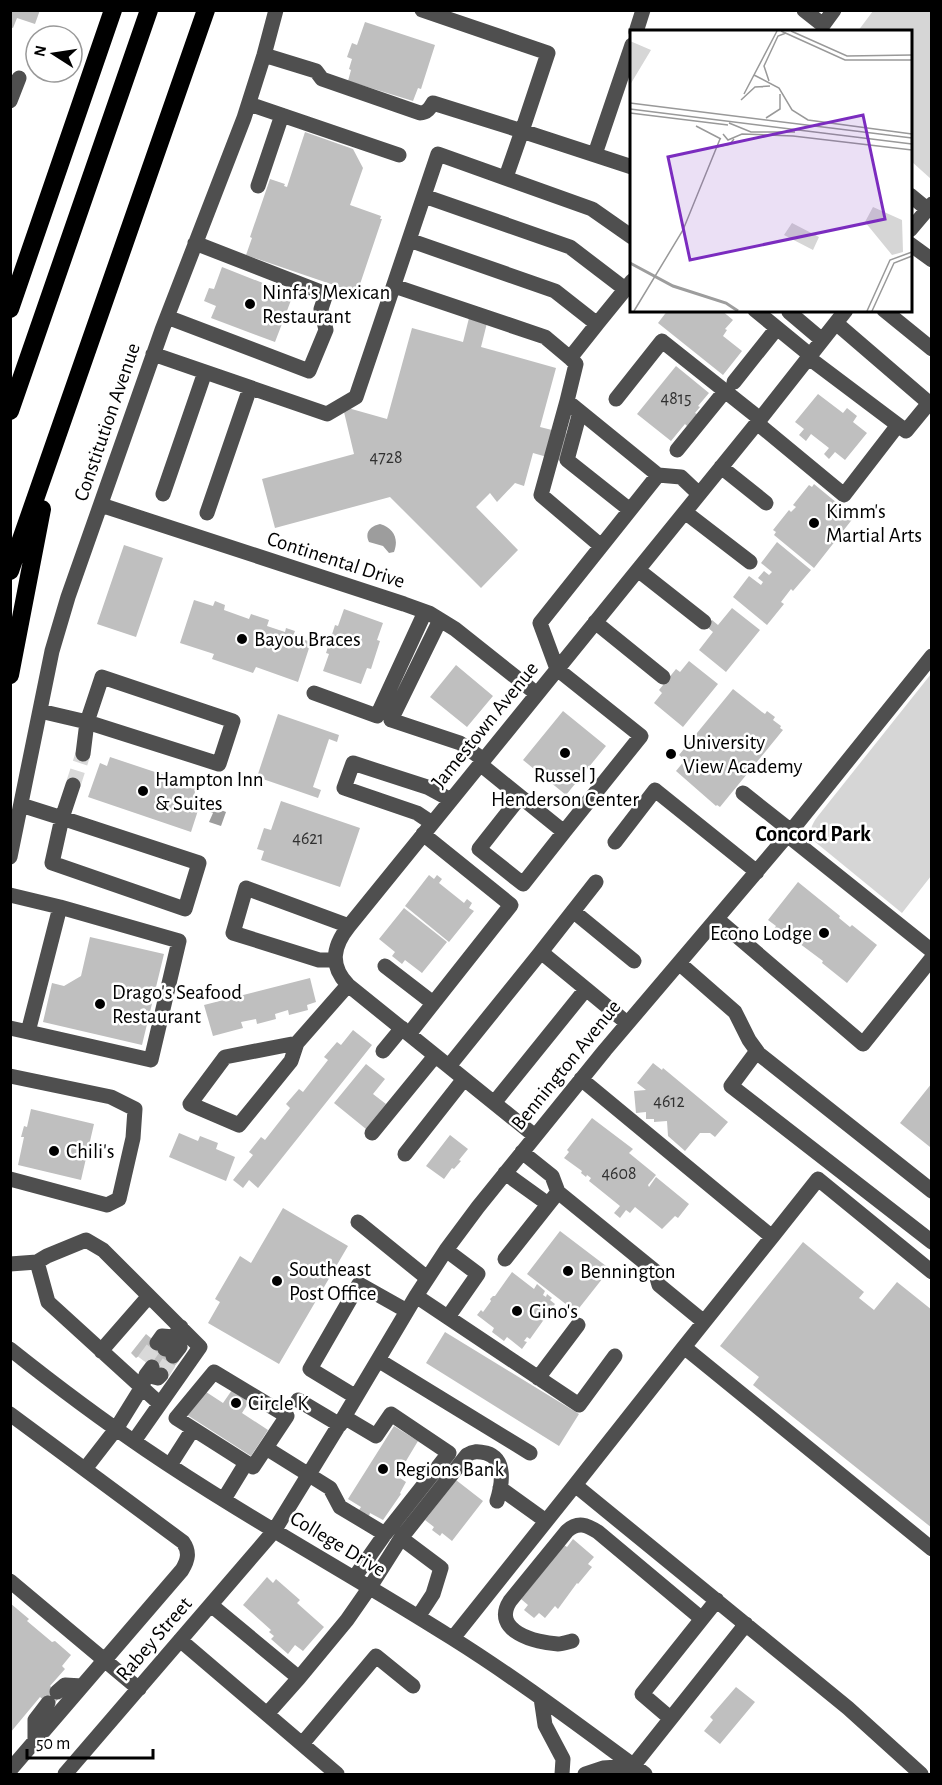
<svg xmlns="http://www.w3.org/2000/svg" width="942" height="1785" viewBox="0 0 942 1785" font-family="'Alegreya Sans',sans-serif">
<style>
.green{fill:#d6d6d6}
.water{fill:#9d9d9d}
.building{fill:#bfbfbf}
.lines{fill:none;stroke-linecap:round;stroke-linejoin:round}
.minor-tunnel{stroke:#d9d9d9;stroke-width:15;stroke-dasharray:15 8;stroke-linecap:butt}
.minor{stroke:#4f4f4f;stroke-width:15}
.highway{stroke:#000;stroke-width:18}
.poi-dot{fill:#000;stroke:#fff;stroke-width:2}
.labels{text-anchor:middle;dominant-baseline:central;stroke-width:5;stroke-linejoin:round;paint-order:stroke}
.number-label{font-size:18px;fill:#303030}
.poi-label{font-size:21px;fill:#000;stroke:#fff;text-anchor:start}
.street-label{font-size:21px;fill:#000;stroke:#fff}
.neighbourhood-label{font-size:22px;font-weight:bold;fill:#000;stroke:#fff}
.inset-river{fill:none;stroke:#9d9d9d;stroke-width:3}
.inset-road{fill:none;stroke:#999;stroke-width:1.5}
.view{fill:#7b2cbf;fill-opacity:0.15;stroke:#7b2cbf;stroke-width:3}
.inset-edge{fill:none;stroke:#000;stroke-width:3}
</style>
<rect width="100%" height="100%" fill="#fff"/>
<!-- green -->
<path class="green" d="M873,11H931V179L911,161L910,32L858,31Z
M931,674V876L902,913L814,841C808,831 812,824 818,816Z"/>
<!-- water -->
<path class="water" d="M380,524C394,528 399,539 394,552L389,553L383,546L369,542C364,532 371,526 380,524Z
M212,800L223,804L221,810L226,812L221,826L209,822L213,813L208,811Z"/>
<!-- building -->
<path class="building" d="M10,10H40L35,24L17,18L13,28L10,27Z
M365,22L435,45L421,89L418,88L413,101L348,81L351,70L349,69L352,59L347,57L352,43L357,45Z
M305,132L353,149L363,168L350,205L381,216L380,219H382L357,293L246,255L252,238L250,237L270,179L285,184L284,186L287,187Z
M222,267L293,295L275,342L211,318L216,306L204,301L209,288L214,289Z
M668,310H721L733,320L725,329L727,330L723,336L742,351L723,375L658,323Z
M470,314L488,319L481,347L556,368L540,427L568,434L561,461L533,453L524,486L515,483L497,502L490,493L476,507L518,550L481,588L390,497L275,528L262,479L354,454L344,412L348,408L387,419L412,328L463,342Z
M676,366L709,393L698,406L700,407L695,413L697,414L687,426L685,424L671,441L637,414Z
M818,394L843,413L847,408L857,416L853,422L867,433L845,460L835,452L829,459L824,454L829,448L811,434L806,441L799,435L804,429L795,422Z
M814,484L854,517L814,568L774,535L776,532L773,530L789,510L791,512L796,507L793,505L809,485L812,487Z
M777,542L811,570L793,591L791,589L781,602L784,604L767,625L733,597L749,576L761,585L763,582L758,578L764,571L769,575L772,572L761,563Z
M124,545L163,558L136,637L97,624Z
M194,600L213,606L215,601L225,605L224,610L249,619L251,614L269,620L267,626L285,632L286,628L295,631L293,636L311,642L298,682L256,667L253,673L212,659L214,654L180,643Z
M732,608L760,630L726,672L699,650L713,632L707,627L712,620L718,625Z
M344,609L383,623L377,640L380,641L371,669L367,668L361,684L323,671L329,654L326,653L335,625L338,626Z
M689,661L718,684L683,727L654,703L662,693L659,690L676,669L680,672Z
M456,665L493,696L467,727L430,697Z
M733,689L762,712L765,714L767,711L775,717L773,720L781,726L780,728L783,730L720,807L717,805L716,806L676,771L685,760L679,755Z
M563,711L606,746L566,795L523,760Z
M278,714L339,735L337,742L329,739L313,787L321,790L318,798L257,777Z
M110,757L197,786L194,795L202,798L191,832L88,797L100,763L107,766Z
M281,801L360,828L340,887L261,860L264,851L257,849L264,828L271,830Z
M429,875L434,879L437,875L442,879L439,883L464,903L467,899L472,903L469,908L474,911L449,942L405,906Z
M798,882L840,916L839,918L850,927L852,925L877,945L847,983L822,963L823,961L784,932L781,935L774,929L776,926L768,920Z
M404,908L447,942L422,973L405,960L402,964L392,956L395,952L379,939Z
M90,937L164,954L142,1045L43,1022L52,983L64,986L81,976Z
M310,978L316,1002L307,1005L308,1010L289,1015L288,1010L275,1014L276,1019L257,1024L256,1019L241,1022L243,1028L213,1036L204,1005Z
M353,1030L372,1045L258,1188L249,1180L243,1188L233,1180L253,1155L249,1152L261,1137L265,1140L290,1108L286,1104L299,1089L303,1092L328,1060L324,1057L337,1042L341,1045Z
M653,1063L662,1070L663,1068L728,1122L715,1137L710,1133H700L685,1151L668,1136L667,1121L654,1122V1119H646V1112L636,1113L634,1091L646,1090L637,1083Z
M366,1064L385,1079L373,1094L386,1104L366,1129L334,1103Z
M932,1083V1145L930,1147L900,1123Z
M31,1109L94,1124L81,1180L18,1165L24,1137H21L24,1126L27,1127Z
M592,1118L633,1149L629,1153L656,1175L648,1185L649,1187L656,1177L689,1204L678,1218L675,1216L662,1229L635,1207L630,1213L626,1210L620,1218L614,1213L620,1206L589,1181L591,1178L587,1175L586,1177L581,1173L582,1171L564,1158L569,1152L567,1150Z
M179,1133L198,1141L200,1136L218,1143L216,1149L235,1157L226,1181L169,1157Z
M450,1135L468,1149L459,1160L461,1161L454,1169L452,1168L444,1179L426,1166Z
M283,1208L348,1246L279,1364L208,1323L220,1302L215,1299L240,1256L251,1263Z
M560,1231L610,1269L576,1312L527,1274Z
M803,1242L864,1292L859,1298L874,1310L897,1282L932,1310V1528L753,1385L759,1377L720,1346Z
M512,1272L534,1289L537,1284L545,1291L543,1295L546,1297L547,1294L552,1298L550,1300L555,1304L530,1339L527,1337L524,1341L527,1342L522,1349L507,1337L504,1341L492,1332L494,1328L477,1315L481,1310L483,1312L491,1301L490,1299L493,1296H495Z
M445,1332L579,1414L559,1446L426,1363Z
M146,1334L179,1361L165,1377L139,1356L136,1358L131,1353Z
M197,1386L223,1403L232,1390L249,1402L242,1413L268,1430L251,1456L181,1411Z
M394,1426L418,1441L397,1476L406,1482L400,1493L401,1494L383,1520L370,1513L369,1516L359,1510L361,1507L348,1499Z
M456,1480L483,1501L452,1541L442,1533L440,1536L432,1530L434,1527L425,1520Z
M573,1539L594,1557L588,1564L592,1567L578,1584L577,1583L558,1609L555,1606L545,1618L539,1613L534,1618L524,1610L528,1605L521,1599L564,1545L567,1547Z
M267,1577L273,1583L276,1579L300,1600L297,1603L324,1627L303,1651L295,1645L288,1654L271,1639L274,1636L269,1632L271,1630L243,1605Z
M10,1603L29,1619L27,1621L52,1642L55,1641L71,1655L62,1666L65,1669L50,1686L61,1695L52,1707L40,1697L10,1733Z
M736,1687L755,1702L720,1744L704,1731L713,1720L710,1717Z"/>
<g class="lines">
<!-- minor-tunnel -->
<path class="minor-tunnel" d="M73,785L83,754
M144,1361L157,1343
M161,1375L173,1356"/>
<!-- minor -->
<path class="minor" d="M422,10L548,53L522,131L632,167
M804,10L823,25L834,10
M636,32L643,10
M264,55L316,71L322,79L420,113C427,113 430,108 433,103L522,131L506,177
M10,101L19,78
M249,104L399,155
M595,154L632,45
M258,186L282,115
M910,195L927,209
M424,196L570,247L625,289
M910,230L932,204
M409,240L555,291L597,324L632,281
M910,244L932,260
M394,286L545,337L570,358
M755,310L810,355
M790,310L789,312L822,340
M884,310L932,349
M167,317L309,371L326,330L321,309L326,294L195,243
M153,354L327,414L356,397L438,154L592,209L632,237
M809,358L906,431L929,403L836,323
M734,382L777,328
M616,399L662,341L760,419
M567,401L541,495L601,546
M580,412L567,460L630,510
M757,423L844,495L898,425
M677,450L725,391
M721,467L766,503
M658,475L681,477L699,494
M163,494L205,372
M101,505L404,604L429,613L455,629L537,694
M685,512L750,562
M207,513L250,388
M638,570L704,622
M440,620L391,720L460,743L484,760
M595,622L663,677
M314,693L377,716L425,612
M40,711L87,722L219,764L233,721L102,677L87,722L83,754
M480,764L564,832L641,736L557,669L540,623L658,475L567,401L576,364L570,358L597,324
M743,793L791,831
M520,797L479,849L523,884L564,832
M21,805L62,818L52,863L185,909L199,863L62,818L73,785
M432,823L417,813L344,788L353,763L427,787L451,800
M787,835L932,951
M615,842L655,790L757,872
M10,857L52,651L68,597L162,330L244,118L264,55L276,10
M10,895L60,907L28,1032L10,1028
M573,911L634,961
M717,919L863,1044L932,958
M541,952L596,882
M335,960H319L233,933L246,888L349,926
M679,963L735,1012L749,1040L759,1054L932,1191
M385,966L433,1003
M586,989L627,1023
M28,1032L151,1060L179,941L60,907
M409,1034L511,905L423,834
M297,1043L225,1057L190,1104L239,1125L291,1061L297,1043L348,985
M383,1051L402,1028
M757,1051L731,1086L932,1242
M449,1066L541,952L586,989L494,1103
M10,1076L111,1097L135,1109L133,1138L119,1199L107,1205L10,1179
M581,1079L772,1237L684,1347
M372,1133L435,1056
M535,1136L348,985C329,965 333,946 349,926L757,423L846,310
M522,1152L552,1176L558,1192
M405,1154L464,1079
M505,1173L548,1204
M358,1222L427,1278
M772,1237L818,1179L932,1272
M446,1250L478,1274L448,1317
M505,1259L558,1192L655,1271L659,1285L704,1322
M37,1262L48,1302L160,1404
M10,1264L37,1262L47,1256L86,1240L103,1250L200,1347L134,1441
M416,1296L579,1405L615,1356
M157,1343L162,1336L174,1337
M10,1349C54,1384 99,1418 145,1449C245,1517 351,1574 452,1638C519,1680 582,1728 645,1774
M165,1349L181,1327
M101,1351L149,1296
M173,1356L180,1347L174,1337
M378,1360L530,1453
M214,1372L287,1416L253,1467L176,1418Z
M146,1375L158,1378L161,1375
M538,1378L578,1325
M356,1397L310,1369L359,1284L407,1311
M298,1400L340,1425
M10,1414L183,1542C190,1552 188,1560 182,1570L10,1770
M344,1417L376,1436L391,1414L449,1453L385,1534
M266,1448L330,1488L340,1507L385,1534L354,1578
M170,1465L193,1429
M85,1469L116,1429L142,1387L146,1375L152,1367
M575,1485L684,1347L932,1549
M500,1488L546,1521
M224,1499L246,1463
M401,1538L441,1568L433,1594L418,1617
M10,1581L139,1689
M211,1605L299,1678L347,1620L370,1587L401,1538L467,1455C473,1451 478,1451 486,1453C507,1459 502,1485 497,1501
M453,1638L575,1485L848,1708L921,1774
M180,1640L337,1774
M572,1641C568,1642 563,1644 558,1644C536,1643 491,1631 510,1601L567,1531C578,1521 587,1525 598,1532L702,1619
M57,1692L65,1685L82,1686
M541,1698L545,1725L563,1759L562,1774
M267,1714L299,1678
M670,1718L642,1694L717,1600
M35,1740V1720L48,1703
M302,1744L376,1656L413,1686
M65,1774L274,1531L344,1417L416,1296L446,1250L478,1207L605,1050L791,831L932,656
M585,1774L603,1768L633,1766L746,1624"/>
<!-- highway -->
<path class="highway" d="M10,309L113,10
M10,411L149,10
M10,571L206,10
M10,675L42,509"/>
</g>
<!-- markers -->
<g class="poi-dot">
<circle cx="250" cy="304" r="6"/>
<circle cx="814" cy="523" r="6"/>
<circle cx="242" cy="639" r="6"/>
<circle cx="565" cy="753" r="6"/>
<circle cx="671" cy="754" r="6"/>
<circle cx="143" cy="791" r="6"/>
<circle cx="824" cy="933" r="6"/>
<circle cx="100" cy="1004" r="6"/>
<circle cx="54" cy="1151" r="6"/>
<circle cx="568" cy="1271" r="6"/>
<circle cx="277" cy="1281" r="6"/>
<circle cx="517" cy="1311" r="6"/>
<circle cx="236" cy="1403" r="6"/>
<circle cx="383" cy="1469" r="6"/>
</g>
<g class="labels">
<!-- number labels -->
<g class="number-label">
<text x="676" y="399">4815</text>
<text x="386" y="458">4728</text>
<text x="308" y="839">4621</text>
<text x="669" y="1102">4612</text>
<text x="619" y="1174">4608</text>
</g>
<!-- poi labels -->
<g class="poi-label">
<text x="262" y="292">Ninfa's Mexican<tspan x="262" dy="24">Restaurant</tspan></text>
<text x="826" y="511">Kimm's<tspan x="826" dy="24">Martial Arts</tspan></text>
<text x="254" y="639">Bayou Braces</text>
<text x="683" y="742">University<tspan x="683" dy="24">View Academy</tspan></text>
<text x="565" y="775" text-anchor="middle">Russel J<tspan x="565" dy="24">Henderson Center</tspan></text>
<text x="155" y="779">Hampton Inn<tspan x="155" dy="24">&amp; Suites</tspan></text>
<text x="812" y="933" text-anchor="end">Econo Lodge</text>
<text x="112" y="992">Drago's Seafood<tspan x="112" dy="24">Restaurant</tspan></text>
<text x="66" y="1151">Chili's</text>
<text x="289" y="1269">Southeast<tspan x="289" dy="24">Post Office</tspan></text>
<text x="580" y="1271">Bennington</text>
<text x="529" y="1311">Gino's</text>
<text x="248" y="1403">Circle K</text>
<text x="395" y="1469">Regions Bank</text>
</g>
<!-- street labels -->
<g class="street-label">
<text transform="translate(107 422) rotate(-71)">Constitution Avenue</text>
<text transform="translate(336 560) rotate(18)">Continental Drive</text>
<text transform="translate(485 725) rotate(-51)">Jamestown Avenue</text>
<text transform="translate(566 1065) rotate(-51)">Bennington Avenue</text>
<text transform="translate(338 1544) rotate(31)">College Drive</text>
<text transform="translate(154 1639) rotate(-49)">Rabey Street</text>
</g>
<!-- neighbourhood labels -->
<g class="neighbourhood-label">
<text x="813" y="834">Concord Park</text>
</g>
</g>
<!-- overview -->
<g transform="translate(630 30)">
<rect width="282" height="282" fill="#fff"/>
<path d="M0,11L21,20L0,55ZM243,177L272,190L273,222L262,225L235,192ZM162,193L189,207L183,220L154,205Z" fill="#d6d6d6"/>
<path class="inset-river" d="M0,233L43,256L96,273L108,281"/>
<path class="inset-road" d="M151,1L215,30H282M161,1L217,26L282,25M124,45L149,58L162,80L178,90L282,104M139,51L134,36L148,6L156,3M114,64L147,1M111,70L125,57L140,56M0,73L282,108M0,79L282,114M0,83L98,95M136,88L150,79V64M99,93L121,102H165M66,96L91,109M93,104L98,110L112,104L163,106L282,120M86,117L100,114L104,109M4,281L53,200L90,109M237,281L260,230L282,222M242,281L264,233L282,226"/>
<path class="view" d="M233,85L255,189L60,230L38,127Z"/>
<rect width="282" height="282" class="inset-edge"/>
</g>
<!-- border -->
<rect width="942" height="1785" fill="none" stroke="#000000" stroke-width="24"/>
<!-- north arrow -->
<g transform="translate(54 54) rotate(282)"><circle r="28" fill="#ffffff" stroke="#999999" stroke-width="1.5"/>
<path d="M0-4.5L10 22L0 15L-10 22Z" fill="#000000"/>
<text y="-9" font-size="16" font-weight="bold" text-anchor="middle" fill="#000000">N</text>
</g>
<!-- scale -->
<path d="M27 1749v9h126v-9" fill="none" stroke="#000000" stroke-width="3"/>
<text x="36" y="1749" font-size="18" fill="#000000" stroke="#ffffff" stroke-width="4.5" paint-order="stroke">50 m</text>
</svg>
